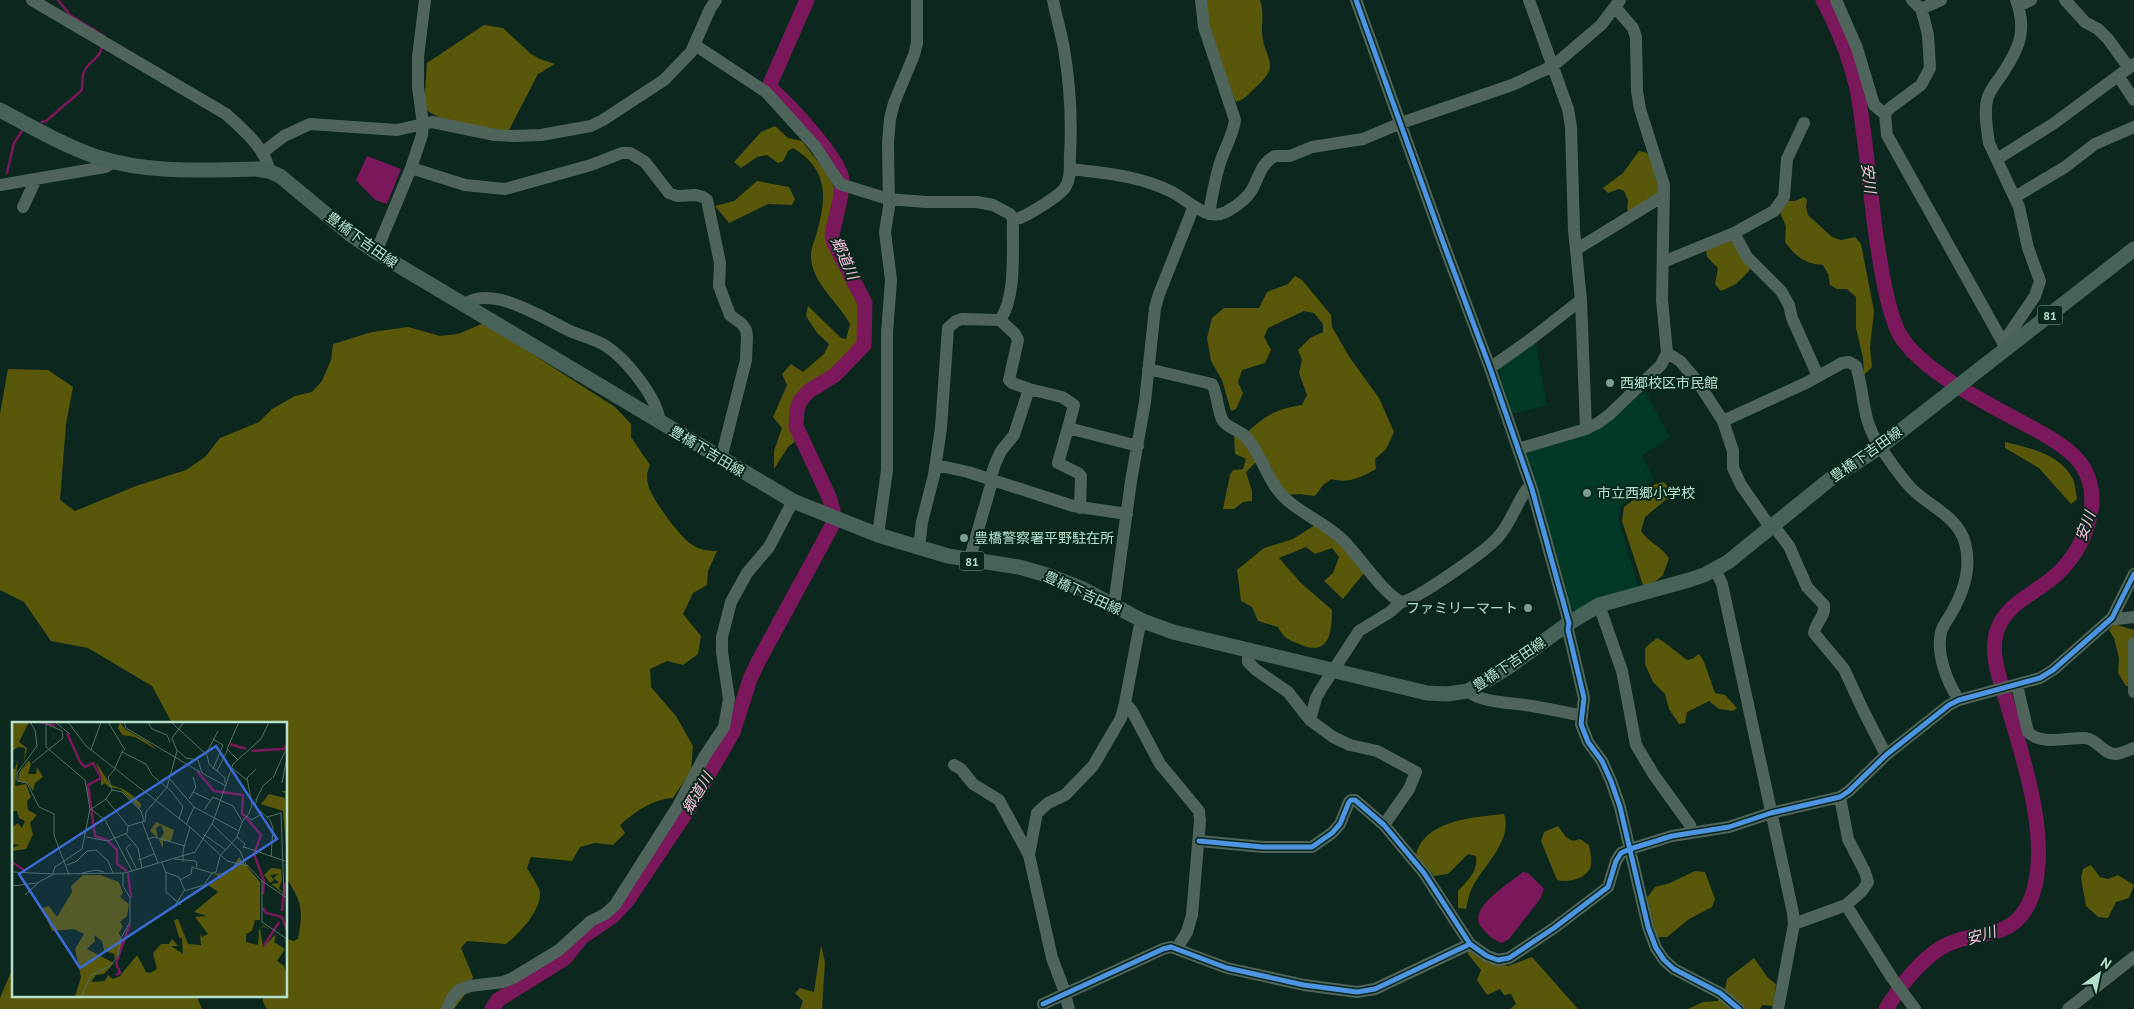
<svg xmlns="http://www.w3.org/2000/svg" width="2134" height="1009" viewBox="0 0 2134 1009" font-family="'PT Sans','Noto Sans JP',sans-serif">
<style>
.built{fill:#023826}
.forest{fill:#59570a}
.water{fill:#7b185c}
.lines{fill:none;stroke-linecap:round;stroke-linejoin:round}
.stream{stroke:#7b185c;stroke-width:2.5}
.river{stroke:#7b185c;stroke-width:15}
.minor{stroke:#4f655c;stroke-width:12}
.major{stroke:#476359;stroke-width:15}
.cycleway-casing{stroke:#0a271b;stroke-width:8}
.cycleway{stroke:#4d94e3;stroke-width:5}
.poi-dot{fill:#7a9f8f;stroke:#0a271b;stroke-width:2}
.labels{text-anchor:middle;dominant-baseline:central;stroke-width:4;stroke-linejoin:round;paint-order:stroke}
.shield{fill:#0a271b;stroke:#82a897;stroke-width:1}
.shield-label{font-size:12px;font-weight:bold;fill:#b6e0cc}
.street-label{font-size:14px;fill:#b6e0cc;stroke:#0a271b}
.poi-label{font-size:14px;fill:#b6e0cc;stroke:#0a271b;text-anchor:start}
.water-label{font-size:15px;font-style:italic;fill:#fac0e0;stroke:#0a271b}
.inset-river{fill:none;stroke:#7b185c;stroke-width:2.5}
.inset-road{fill:none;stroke:#507164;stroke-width:1}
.view{fill:#3c6bd6;fill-opacity:0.15;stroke:#3c6bd6;stroke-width:2.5}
.inset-edge{fill:none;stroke:#b6e0cc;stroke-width:2.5}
</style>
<rect width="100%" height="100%" fill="#0c271e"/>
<!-- built -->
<path class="built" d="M1535,340L1547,405L1512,414L1499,373L1500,368Z
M1643,387L1670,438L1642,455L1654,480L1620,507L1619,521L1638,587L1575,611L1572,609L1524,453L1588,431Z"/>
<!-- forest -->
<path class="forest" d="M1205,0H1260C1264,15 1262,17 1262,31C1262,57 1283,63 1257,86C1249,93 1246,99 1236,102C1221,70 1210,35 1205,0Z
M484,25L503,28L531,54L540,59L555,64L538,74L508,132L440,118L424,109L427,63Z
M775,126L788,138L802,141L829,176L836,192L829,233L830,248L856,297L861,321L862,333L853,350L832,373L806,390L795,401L792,417L797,440L788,447L774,469V451L782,428L773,417L787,385L782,374L791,364L803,372L824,354L829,344L817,333L806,316L808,306L841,338L846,339L850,324C838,302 813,284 811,258C810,250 815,240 817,232C827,197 828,169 793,148L788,151L783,161L778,163L767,155L757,157L741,168L734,162L761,132Z
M1639,151L1647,153L1651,160L1660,193L1631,212L1627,210L1628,200L1624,191L1619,189L1608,193L1603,188L1623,173Z
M757,181L789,187L795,199L792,205L768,204L729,223L715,206L734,201Z
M1804,197L1807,200L1806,207L1808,215L1832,237L1841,240L1855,237L1861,244L1874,311L1870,347L1872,367L1864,375L1863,358L1856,328V297L1847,289H1837L1830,285L1828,274L1823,265C1805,264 1795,256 1785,242L1786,227L1780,212L1787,201H1795Z
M1729,238L1749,262L1750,270L1736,284L1721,291L1715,284L1718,268L1707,257L1706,250Z
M1295,276L1302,280L1331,315L1332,327L1350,358L1379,398L1394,432L1386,449L1375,459L1376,469C1362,477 1348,484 1332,479L1323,485L1315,496L1299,494L1287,495L1275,482L1271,466L1266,460L1256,462L1246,472L1252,491V501L1243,502L1234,509H1223L1230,475L1233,470L1243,469L1246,459L1235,454L1234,433L1242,437C1262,418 1274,409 1302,405L1307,395L1299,373L1302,360L1298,350L1310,338L1323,332V324L1314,313L1304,311L1268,328L1264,337L1271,350L1265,363L1242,370L1238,382L1243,393L1236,409L1231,411L1222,380L1211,361L1207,338L1212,318L1224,308H1259L1267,292L1288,284Z
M484,323L615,407L631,424V437L650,465C647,472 646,477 648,484C650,497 680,537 691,544C700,550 707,551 717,551L708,571L707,585L693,593L683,614L701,636L698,654L683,665L667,661L650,669L651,687L676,716L693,746L691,771L673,798C653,799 636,811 620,825L625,833L613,845L595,843L580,847L572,861L531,857L527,868C531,875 536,882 539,889C545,907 519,934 506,944L467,941L461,948L473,977L467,992L454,1009H267L263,1002V995H286V938L293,941L298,939C303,911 303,903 286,878V723H172L152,686L88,648L51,641L24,602L0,590V414L8,369L48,370L73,387L66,424L60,500L75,511L136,486L186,470L205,457L220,438L259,422L272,409L295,396L312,392L322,381L331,360L333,344L372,332L408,327L440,336L458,334Z
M2005,442C2030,448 2060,454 2073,479C2075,485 2076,493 2077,499L2071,504L2039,468L2005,448Z
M1664,482L1670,489L1668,498L1645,517L1641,531C1649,543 1661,546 1669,558L1663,575L1650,586L1643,585L1622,521L1624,507L1655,484Z
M1315,525L1339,542L1364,573L1343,599L1324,581L1333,573L1339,557L1332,548L1315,554L1306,547L1279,558L1301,583L1332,610C1332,635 1328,657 1299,644C1287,639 1284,638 1278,627L1258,621L1252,607L1241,601L1237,570L1264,548L1293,539Z
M2114,624L2134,630L2130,686H2126L2118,673L2119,658L2114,638L2109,630Z
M1657,638C1665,641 1685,660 1688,660C1692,660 1696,656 1699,654L1704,662L1715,693L1725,695L1737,708L1733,711L1719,709L1709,701L1687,712L1685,723L1679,724L1669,709L1665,694L1653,682L1645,664V648Z
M1504,814C1513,840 1484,865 1473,886C1469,893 1468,901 1466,909L1458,908V891C1468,880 1478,872 1476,856L1468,854L1448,874L1434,876L1416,855C1424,820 1475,817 1504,814Z
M1558,826L1566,837L1573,841L1580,839L1589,845C1590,851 1592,859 1591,865C1588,879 1568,883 1557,880L1541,841L1544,832Z
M2091,865L2100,877L2108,879L2118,875L2134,885L2129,898L2116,902L2108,918L2098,917L2086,906L2081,878L2083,869Z
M1695,871L1705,872L1715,899L1712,907L1689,919L1667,937H1657L1647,898L1655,887L1670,883Z
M821,945L825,962L822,1009H800L803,1001L795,993L800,988L814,992Z
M1473,950L1487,960L1508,966L1532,957L1578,1009H1510L1516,1004L1511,994L1504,995L1500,989L1487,995L1477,980L1481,970L1467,953Z
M1754,958L1768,978L1776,984L1773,1006L1762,1005L1760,1009H1688L1703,1002L1718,1001L1725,990L1727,979Z
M14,965V995H196L202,1009H0V998Z"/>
<!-- water -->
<path class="water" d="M367,156L401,169L387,204L375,200L356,180Z
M1523,872L1528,873L1544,889L1540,899L1509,939L1502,943C1493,940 1489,936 1483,929C1463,910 1510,883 1523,872Z"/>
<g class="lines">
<!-- stream -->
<path class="stream" d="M58,0L70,15L104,36
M42,122L46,121L81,91C84,85 81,78 84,72C89,60 100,60 102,46
M7,173L14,143L22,131"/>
<!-- river -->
<path class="river" d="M807,0L770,84L771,89C787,103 844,162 842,182C842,199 835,218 832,235L834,243L865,303L864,345L835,375L809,391L800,401L797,410L796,426L829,497L833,510
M1823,0C1838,28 1854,68 1859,100C1866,145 1870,190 1876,236C1881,267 1885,298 1896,327C1911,367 1992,406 2029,426C2047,436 2072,449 2083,467C2104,501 2084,549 2057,574C2036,594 2004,603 1996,634C1990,659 2002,683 2008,707C2024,760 2051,842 2032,896C2014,946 1972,927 1939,949C1918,963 1899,988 1886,1009
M492,1009L498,1000L564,959L582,937L613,916L627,901L691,805L733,732L750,679L758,662L833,524"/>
<!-- minor -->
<path class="minor" d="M32,0L226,114C242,129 266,148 269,171
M1201,0L1204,27L1235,120C1233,135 1226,146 1221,160C1215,177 1212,196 1209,214
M1356,0L1443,242L1490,368L1532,489L1569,623L1568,630L1584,698L1581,724L1588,742L1602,761L1611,781L1620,807L1648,927L1656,948L1664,960L1674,969L1720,993L1739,1009
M1836,0L1857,48L1874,105L1885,114
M1912,0L1921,9L1924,19L1928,35L1930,68L1921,85L1890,108L1885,114L1887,135L2006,348
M2065,0L2085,22L2098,29L2108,39L2129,68
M2018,6L2031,0
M1921,9L1941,0
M695,45L766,92L815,146L840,184L888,199L926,202H977L993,205L1010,214L1013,219L1020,218C1029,214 1062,195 1066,186C1072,175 1069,167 1070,156C1072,120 1070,84 1064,49C1061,32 1056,16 1053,0
M2119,77L2134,100
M262,153L284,136L310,124L397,130L432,122L495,135L514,136L541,135L591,126L603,120L664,80L691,52L710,9L716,0
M1997,159L2053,124L2134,64
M411,168L465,185L505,189L591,165L622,153H630L645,162L669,193L677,196L696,195L703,197L707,200L720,263L719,286L730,315L742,324L746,330L747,337L746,360L721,459
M1071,169C1105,173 1141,176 1172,192C1188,200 1207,222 1226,212C1237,206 1249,197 1254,186C1260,173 1262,163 1275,156H1290L1312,147L1363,139L1401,123L1512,85L1553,66L1601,25L1620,0
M0,185L105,167L114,162
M2015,197L2065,167L2095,144L2134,127
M23,207L36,179
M1734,233L1747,257L1781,291L1789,305L1792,318L1818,376
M1577,249L1660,198H1664
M376,252L411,168L422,135L423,124L418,87V57L425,0
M1663,262L1734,233L1774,211L1784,197L1787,159L1804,123
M1581,300L1586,429
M464,305C491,283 544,319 570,331C581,336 595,339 606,346C626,359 658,398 660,423
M2003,343L2035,296L2040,281L2028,248L2019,207L1989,143C1987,130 1984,113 1987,100C1989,91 1995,84 2001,76C2018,50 2028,32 2016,0
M1667,353L1680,361L1697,381L1723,421L1733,451V468L1741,485L1768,524L1776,529L1789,546L1807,587L1824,605C1826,616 1815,623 1814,633L1844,669L1863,710L1886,755
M1490,368L1531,339L1581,300L1574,230L1571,127L1568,109L1529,0
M1148,369L1212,384C1218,395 1217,411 1223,421C1228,428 1239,430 1245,436C1263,455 1267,483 1287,500C1304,515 1326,524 1343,540C1359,556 1382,592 1401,602
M1029,389L1062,397L1074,405L1068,428L1138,446
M1723,421L1808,382L1842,363L1849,362L1856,366C1865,394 1861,418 1879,445C1889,460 1900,477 1913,490C1931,507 1958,517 1965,543C1972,568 1964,591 1952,612C1949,618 1943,625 1941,632C1936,654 1947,682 1959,700
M1068,428L1058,463L1078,473L1081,476L1080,508
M1518,449L1586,429L1598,423L1609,415L1661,365L1667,353L1662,300L1664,185L1640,109L1637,91L1636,37L1633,28L1615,7
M936,465L968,472L1073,506L1127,514
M878,535L887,470V333L891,280L885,232L889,207L888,142L890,119L894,103L914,55L917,43V0
M919,548L922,522L934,475L941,428L948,328L956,321L962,319L1000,320
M969,561L991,485L990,480L995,464L1001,451L1014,435L1029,389L1012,383L1009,380L1018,340L1015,334L1000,320C1017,296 1012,248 1013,219
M1715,569L1722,584L1793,913L1794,924L1778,1009
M1112,605L1115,598L1131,481L1145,402L1155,308L1159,294L1194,206
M1599,605L1622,671L1636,745L1654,775L1690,825L1692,833
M2112,618L2116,619L2134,617
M2134,643V692
M1248,650V662L1256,670L1288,692L1310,720L1333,737L1350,745L1377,751L1416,772L1409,789L1384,825
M2017,685L2028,732C2041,746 2068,737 2085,738C2097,739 2103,754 2115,754C2121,754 2128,750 2134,748
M1468,691C1480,703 1515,703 1532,706C1549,709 1565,712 1582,716
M1125,703L1132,711L1160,764L1199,811L1200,821L1192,915L1187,932L1177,948
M1310,720L1316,698L1321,689L1359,631L1390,612L1401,602C1415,601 1489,549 1499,536C1511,522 1516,505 1526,490L1532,489
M954,765L961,769L973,784L999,800L1029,855
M1846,905L1892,978L1915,1009
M1794,924L1846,905L1862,891L1868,882L1865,872L1848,839L1840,797
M1470,944L1487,956L1498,960L1509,958L1554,928L1608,887L1616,861L1621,853L1630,849L1672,836L1729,827L1771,813L1840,797L1849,791L1886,755L1949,705L1959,700L2040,678L2053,670L2112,618L2134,574
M1043,1004L1163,949L1171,947L1227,968L1304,985L1357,992L1375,989L1470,944L1424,873L1384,825L1355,800H1351L1349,802L1340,824L1332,833L1312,847H1263L1199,841
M447,1009L452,998L459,990L470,986L503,982L513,978L559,950L591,921L605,914L615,905L678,806L704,757L724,727L729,699L722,652V637L731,602L747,573L769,547L793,501
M1069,1009L1063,987L1052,958L1029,855L1037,813L1048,803L1065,795L1093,766L1121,718L1125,703L1139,629L1143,621
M2068,1009L2134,957"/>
<!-- major -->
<path class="major" d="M0,110C32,127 63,145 97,157C149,174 203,170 257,169L269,171L280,176L350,234L376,252L793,501L878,535L948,556L1019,567L1047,575L1083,589L1143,621L1173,632L1427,693L1447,694L1468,691L1507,668L1569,623L1599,605L1689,580L1704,575L1728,562L1829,480L1880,447L2134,249"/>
<!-- cycleway casing -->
<g class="cycleway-casing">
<path id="cycleway" d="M1356,0L1443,242L1490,368L1532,489L1569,623L1568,630L1584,698L1581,724L1588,742L1602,761L1611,781L1620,807L1648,927L1656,948L1664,960L1674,969L1720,993L1739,1009
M1470,944L1487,956L1498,960L1509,958L1554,928L1608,887L1616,861L1621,853L1630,849L1672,836L1729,827L1771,813L1840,797L1849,791L1886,755L1949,705L1959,700L2040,678L2053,670L2112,618L2134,574
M1043,1004L1163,949L1171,947L1227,968L1304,985L1357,992L1375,989L1470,944L1424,873L1384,825L1355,800H1351L1349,802L1340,824L1332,833L1312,847H1263L1199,841"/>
</g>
<!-- cycleway -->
<use href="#cycleway" class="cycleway"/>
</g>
<!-- markers -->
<g class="poi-dot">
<circle cx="1610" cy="383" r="5"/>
<circle cx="1587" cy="493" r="5"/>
<circle cx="964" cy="538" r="5"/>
<circle cx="1528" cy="608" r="5"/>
</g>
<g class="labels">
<!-- shield labels -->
<g class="shield">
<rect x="2037.5" y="305.5" width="25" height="19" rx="4"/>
<rect x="959.5" y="551.5" width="25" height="19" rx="4"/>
</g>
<g class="shield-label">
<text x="2050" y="315">81</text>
<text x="972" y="561">81</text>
</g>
<!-- street labels -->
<g class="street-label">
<text transform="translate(362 240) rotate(36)">豊橋下吉田線</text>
<text transform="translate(707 451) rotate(31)">豊橋下吉田線</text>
<text transform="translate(1866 454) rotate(-35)">豊橋下吉田線</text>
<text transform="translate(1083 593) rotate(25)">豊橋下吉田線</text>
<text transform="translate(1509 664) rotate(-34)">豊橋下吉田線</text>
</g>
<!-- poi labels -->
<g class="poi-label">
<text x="1620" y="383">西郷校区市民館</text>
<text x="1597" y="493">市立西郷小学校</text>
<text x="974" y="538">豊橋警察署平野駐在所</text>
<text x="1518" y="608" text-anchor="end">ファミリーマート</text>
</g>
<!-- water labels -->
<g class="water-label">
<text transform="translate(1869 178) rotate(83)">安川</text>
<text transform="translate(845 258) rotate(66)">郷道川</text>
<text transform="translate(2085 526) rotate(-70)">安川</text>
<text transform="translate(697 793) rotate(-59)">郷道川</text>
<text transform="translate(1981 935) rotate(-16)">安川</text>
</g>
</g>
<!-- overview -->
<g transform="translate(12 722)">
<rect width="275" height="275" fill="#0c271e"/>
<path d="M0,0H17L7,20L15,26L12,40L13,26L6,25L0,29ZM108,0L113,7L136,20L145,28L123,15L110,13L106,6ZM6,37L3,64L14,62L19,75L15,79L16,88L25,93L18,101L21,112L14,127L0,129V126L8,123L0,122V105L6,101L10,106L13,99L7,96L5,89H0V46L3,47ZM17,38L19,42L16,52H24L25,45L31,55L23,61L21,69L16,62L6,59L7,51ZM83,39L99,63L111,67L120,73L129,82L128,87L108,67L97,65L93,61L89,64V54ZM269,69H275V137L271,89L249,82L257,72L273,76V71ZM144,100L162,108L159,119H151V126L147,118L152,111L149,103L144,106L146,116L138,109ZM227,135L248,160V198H243L240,209L234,212V220L246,223L247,208L251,203L259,208L251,204L248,207L251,225L264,212L262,220L273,227L265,239L272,244L275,252V275H63L69,255L63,227L72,212L62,207L40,209L30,186L37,184L45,195L60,170L59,164L71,153H88L107,160L111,171L108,175L117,182L115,194L108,200L111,204L107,211L111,221L109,230L102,237L103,232L92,229L90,219L82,213L83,219L75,227L102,241L92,252L84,253L79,260L93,259L96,253L101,257L108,254L125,233L134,250L138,251L145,247L141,231L149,222H157L160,217L166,224H159L171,232L170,217L167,215L162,198L166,197L176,222L189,223L188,212L190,215L196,212L183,195L195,194L182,190L206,170L196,163L207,157V154L200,152L218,150ZM259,146L269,147L270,158L267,166L272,172L259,162L267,161L262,156L266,152L258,153L262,158L258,161L252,153Z" fill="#59570a"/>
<path class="inset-river" d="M28,0L43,4M55,11L68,40L73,45L81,41L89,56L76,63L83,114L95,118L105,128V142L115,149M218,22L234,27M239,29L271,27L275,23M185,49L202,69L231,73L230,91L249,113L242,132L252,159L251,172M0,140L13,149M116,151L119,176M251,186L254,191L270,195L275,208M270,189L273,161M252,224L267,200M104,253L108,251L104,241L118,202"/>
<path class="inset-road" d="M18,0L23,8L25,24L5,51V59L15,61L27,85L42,92V113L57,153M34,0V25L73,58L78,87L70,127L43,145L41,151M43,0L58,12M56,0L74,24L178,105L215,139L236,144M96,0L113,28M112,0L114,6L188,50M136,0L140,7L155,13L158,20M159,0L195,33L197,42L213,56V61M201,17L211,23L201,47M215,27L227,0M215,27L226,38M79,28L89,0M165,28L174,36L186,38L190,51L214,64M110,30L134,42L140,53L160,70L171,85L167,97M194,32L206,9M20,41L51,16L50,9L35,2M220,46L235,58M102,48L96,55L100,68L110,70L129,89L132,99M102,48L111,28M205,49L216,27M157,56L182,85L174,103M261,56L275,25M270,61L275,35M181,70L198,78M245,76L243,84L258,98L261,106L259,135M177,77L184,65L181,55M244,78L251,64L260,56M182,85L227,109M78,88L94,77M80,88L93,98L120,149M192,88L201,75L221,84L230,99M235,94L239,98L250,92M255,95L269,91L272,173M130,100L146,141M200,102L228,129L234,142L250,159L275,176M116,104L133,99L134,90L155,65L165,29L160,16L172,0M114,112L126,126L130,146M191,112L214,128M74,115L96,119L115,111L116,104L94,77L100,68M225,115L233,122L231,126M135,117L142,115L173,124M119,122L114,126L125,148M232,125L273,139M162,137L184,139L185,145M126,138L142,132M171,140V129L178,105M150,141L154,151V170L169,183M55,143L65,139L75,129L84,128L96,139L101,151M0,150L42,152M153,150L167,155L173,169M70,151L84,148L92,150M200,151L204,150L208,134L225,115L230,100L237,91L240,83L235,56L244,47M250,159V200L275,217M0,164L25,161L42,152L113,151L183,130L201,100L221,42L249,17L257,0M13,173L27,160M164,182L172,169L192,163L200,151L180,145L179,152L168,158M69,275L79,253L98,244L106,234L109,216L118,200V176L111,164V151"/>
<path class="view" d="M204,24L265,117L68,246L7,152Z"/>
<rect width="275" height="275" class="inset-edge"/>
</g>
<!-- north arrow -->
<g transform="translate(2099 974) rotate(33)" stroke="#0a271b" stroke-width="4" paint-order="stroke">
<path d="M0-4L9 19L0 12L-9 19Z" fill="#b6e0cc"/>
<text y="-8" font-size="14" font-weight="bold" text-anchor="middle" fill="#b6e0cc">N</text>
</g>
</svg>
